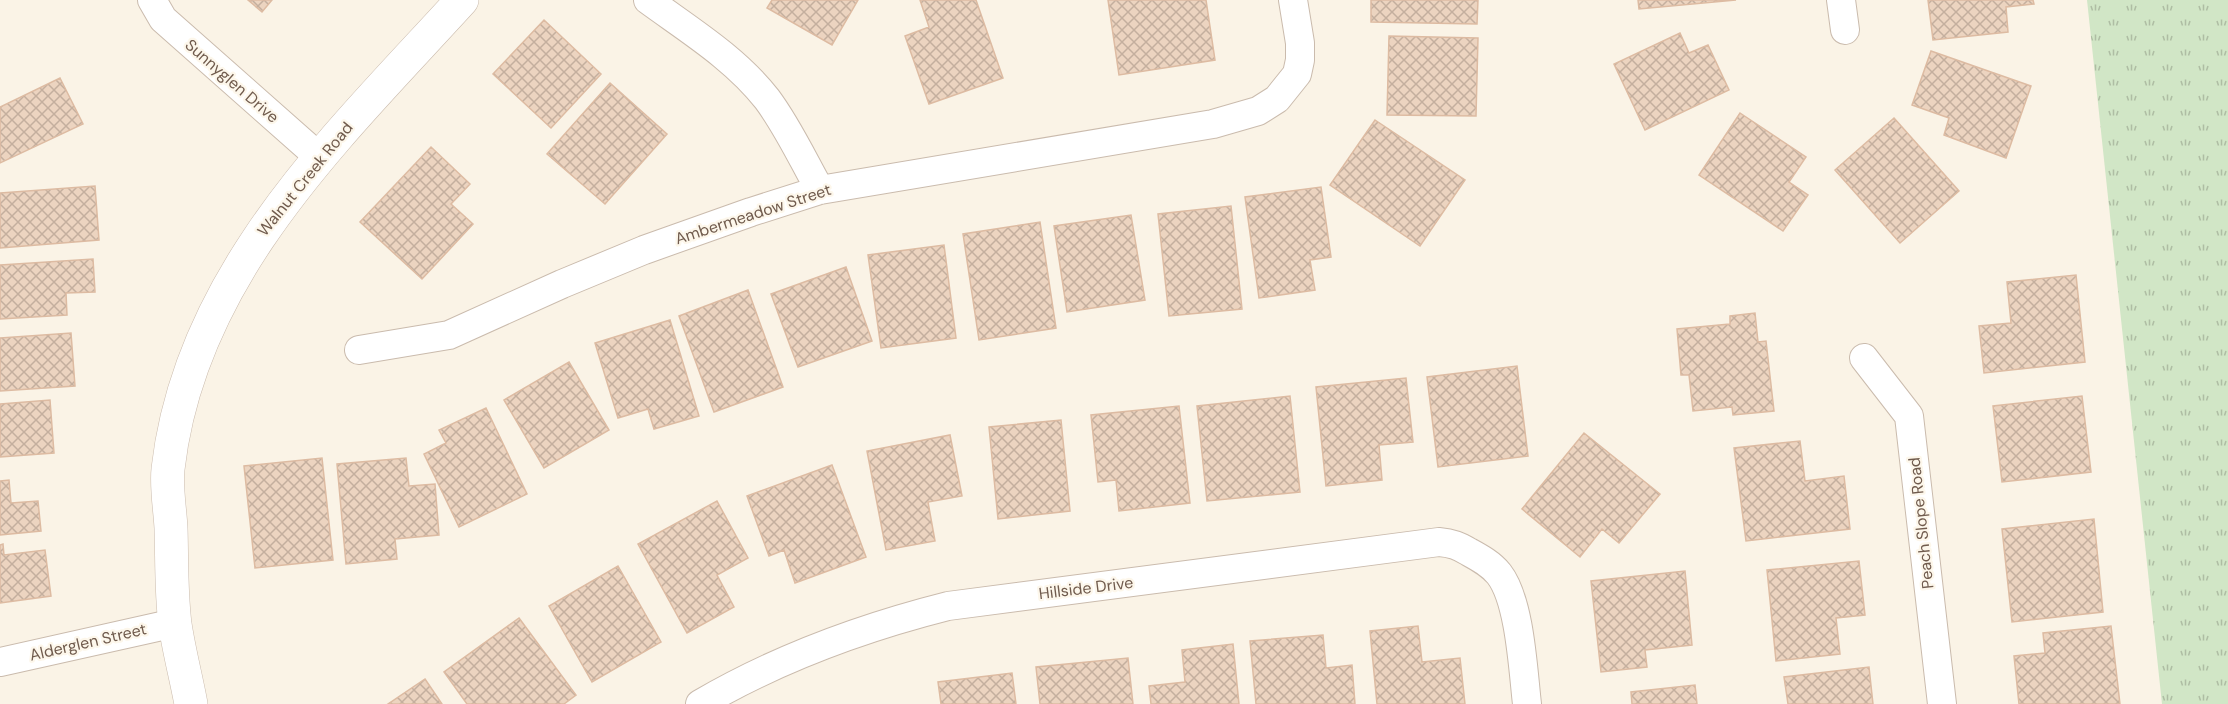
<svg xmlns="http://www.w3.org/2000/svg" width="2228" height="704" viewBox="0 0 2228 704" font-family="'DM Sans',sans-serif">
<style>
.grass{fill:url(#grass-tufts)}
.building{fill:url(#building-cross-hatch);stroke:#ddbba2;stroke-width:1.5}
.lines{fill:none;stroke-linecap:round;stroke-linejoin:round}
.minor-casing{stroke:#cabbad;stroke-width:30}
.tertiary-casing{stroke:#cabbad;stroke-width:34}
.minor{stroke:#fff;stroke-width:28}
.tertiary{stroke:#fff;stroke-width:33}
.labels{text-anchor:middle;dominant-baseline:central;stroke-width:4.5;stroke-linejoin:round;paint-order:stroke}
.street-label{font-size:16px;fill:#705b4d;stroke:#fdf7eb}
</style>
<defs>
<pattern id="grass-tufts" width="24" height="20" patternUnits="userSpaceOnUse" patternTransform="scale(1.5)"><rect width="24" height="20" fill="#d1e6c6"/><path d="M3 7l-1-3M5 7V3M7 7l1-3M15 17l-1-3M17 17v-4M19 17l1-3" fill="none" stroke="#aebda3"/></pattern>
<pattern id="building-cross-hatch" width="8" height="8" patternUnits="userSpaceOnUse" patternTransform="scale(1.5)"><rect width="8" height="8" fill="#ecd4c0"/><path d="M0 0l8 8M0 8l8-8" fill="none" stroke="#c4af9e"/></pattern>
</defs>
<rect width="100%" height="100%" fill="#faf3e6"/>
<!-- grass -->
<path class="grass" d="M2087,0H2228V704H2162Z"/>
<!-- building -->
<path class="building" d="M248,0H272L262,12Z
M772,0H858L832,45L767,8Z
M920,0H976L1003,78L929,104L905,36L929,27Z
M1108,0H1206L1215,60L1119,75Z
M1371,0H1478L1477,24L1371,22Z
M1638,0H1736L1639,9Z
M1928,0H2033L2034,4L2006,7L2008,32L1933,40Z
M544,20L601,74L551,128L493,74Z
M1680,33L1689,53L1708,45L1729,90L1645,130L1614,64Z
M1389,36L1478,38L1476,116L1387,115Z
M1931,51L2031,86L2006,158L1944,135L1949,118L1912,105Z
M60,78L83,124L0,163V107Z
M610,83L667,134L605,204L547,154Z
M1740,113L1806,157L1789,182L1808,195L1783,231L1699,175Z
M1894,118L1959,191L1900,243L1835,170Z
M1375,120L1465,180L1420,246L1330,185Z
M431,147L470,184L451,204L473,224L422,279L360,222Z
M95,186L99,240L0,248V193Z
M1321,187L1331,257L1310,260L1315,290L1259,298L1245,197Z
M1231,206L1242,309L1169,316L1158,214Z
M1131,215L1145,300L1067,312L1054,226Z
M1040,222L1056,328L979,340L963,234Z
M944,245L956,338L881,348L868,255Z
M93,259L95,292L66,293L67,315L0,319V265Z
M846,267L872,341L798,367L771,294Z
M2076,275L2085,362L1984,373L1979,326L2011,323L2007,282Z
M748,290L783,387L714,412L679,316Z
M1755,313L1758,342L1766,341L1774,411L1733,415L1732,407L1693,411L1689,375H1681L1677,329L1730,324V316Z
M670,320L699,416L654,429L648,409L618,418L595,343Z
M71,333L75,386L0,391V338Z
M569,362L609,430L544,468L504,400Z
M1517,366L1528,456L1438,467L1427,377Z
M1406,378L1413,442L1379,445L1382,480L1326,486L1316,387Z
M1290,396L1300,492L1207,501L1197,406Z
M2082,396L2091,472L2002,482L1993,406Z
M50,400L54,453L0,457V404Z
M1179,406L1190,503L1119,511L1116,480L1098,482L1091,415Z
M486,408L527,494L459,527L424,454L446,443L439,430Z
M1061,420L1070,511L998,519L989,427Z
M1584,433L1660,494L1619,543L1602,529L1580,557L1522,509Z
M950,435L962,496L928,502L935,541L886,550L867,451Z
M1800,441L1805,481L1844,476L1850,529L1746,541L1734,448Z
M322,458L333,560L255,568L244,466Z
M406,458L409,486L435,484L439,535L395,539L397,559L346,564L337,464Z
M832,465L866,557L795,583L784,550L769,556L747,496Z
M9,480L11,503L38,501L41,531L0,535V481Z
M717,501L748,558L717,575L734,607L687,633L638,544Z
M2094,519L2103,612L2012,622L2002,529Z
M3,544L4,555L45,550L51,596L0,603V545Z
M1859,561L1865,615L1836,618L1840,654L1776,661L1767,570Z
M618,566L661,642L592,682L549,606Z
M1685,571L1692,645L1645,650L1647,667L1601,672L1591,581Z
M519,618L576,695L564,704H467L444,672Z
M1418,626L1422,662L1460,658L1465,704H1377L1370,631Z
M2111,626L2120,704H2019L2014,656L2045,653L2043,633Z
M1323,635L1326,668L1352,665L1355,704H1256L1250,641Z
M1233,644L1239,704H1151L1149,686L1185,682L1182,650Z
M1128,658L1133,704H1040L1036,667Z
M1869,667L1873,704H1788L1784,677Z
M1012,673L1016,704H941L938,682Z
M425,679L442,704H388Z
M1695,685L1697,704H1632L1631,692Z"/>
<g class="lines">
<!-- minor casing -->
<g class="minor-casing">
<path id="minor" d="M152,0L163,19L319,157
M648,0C689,30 735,58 767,99C788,127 803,160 820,190
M1841,0L1845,30
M359,350L449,335L562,284L644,250L751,212L820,190L1213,124L1258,111L1277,99L1297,74L1300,60V43L1293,0
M1864,358L1909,416L1942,704
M0,662L175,623
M700,704C777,659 861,628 948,606L1439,542C1452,543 1459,546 1469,552C1480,558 1491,564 1499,574C1520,601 1523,670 1527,704"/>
</g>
<!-- tertiary casing -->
<g class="tertiary-casing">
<path id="tertiary" d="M191,704C186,677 179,651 175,624C171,592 172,560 171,528C170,509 166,488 168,469C190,274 337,137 462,0"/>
</g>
<!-- minor -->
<use href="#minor" class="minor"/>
<!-- tertiary -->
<use href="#tertiary" class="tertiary"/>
</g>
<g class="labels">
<!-- street labels -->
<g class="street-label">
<text transform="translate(232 81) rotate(41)">Sunnyglen Drive</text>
<text transform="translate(305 179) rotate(-51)">Walnut Creek Road</text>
<text transform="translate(753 214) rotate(-18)">Ambermeadow Street</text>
<text transform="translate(1921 523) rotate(-96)">Peach Slope Road</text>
<text transform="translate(1086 588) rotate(-7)">Hillside Drive</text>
<text transform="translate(88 642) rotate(-13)">Alderglen Street</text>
</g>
</g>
</svg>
